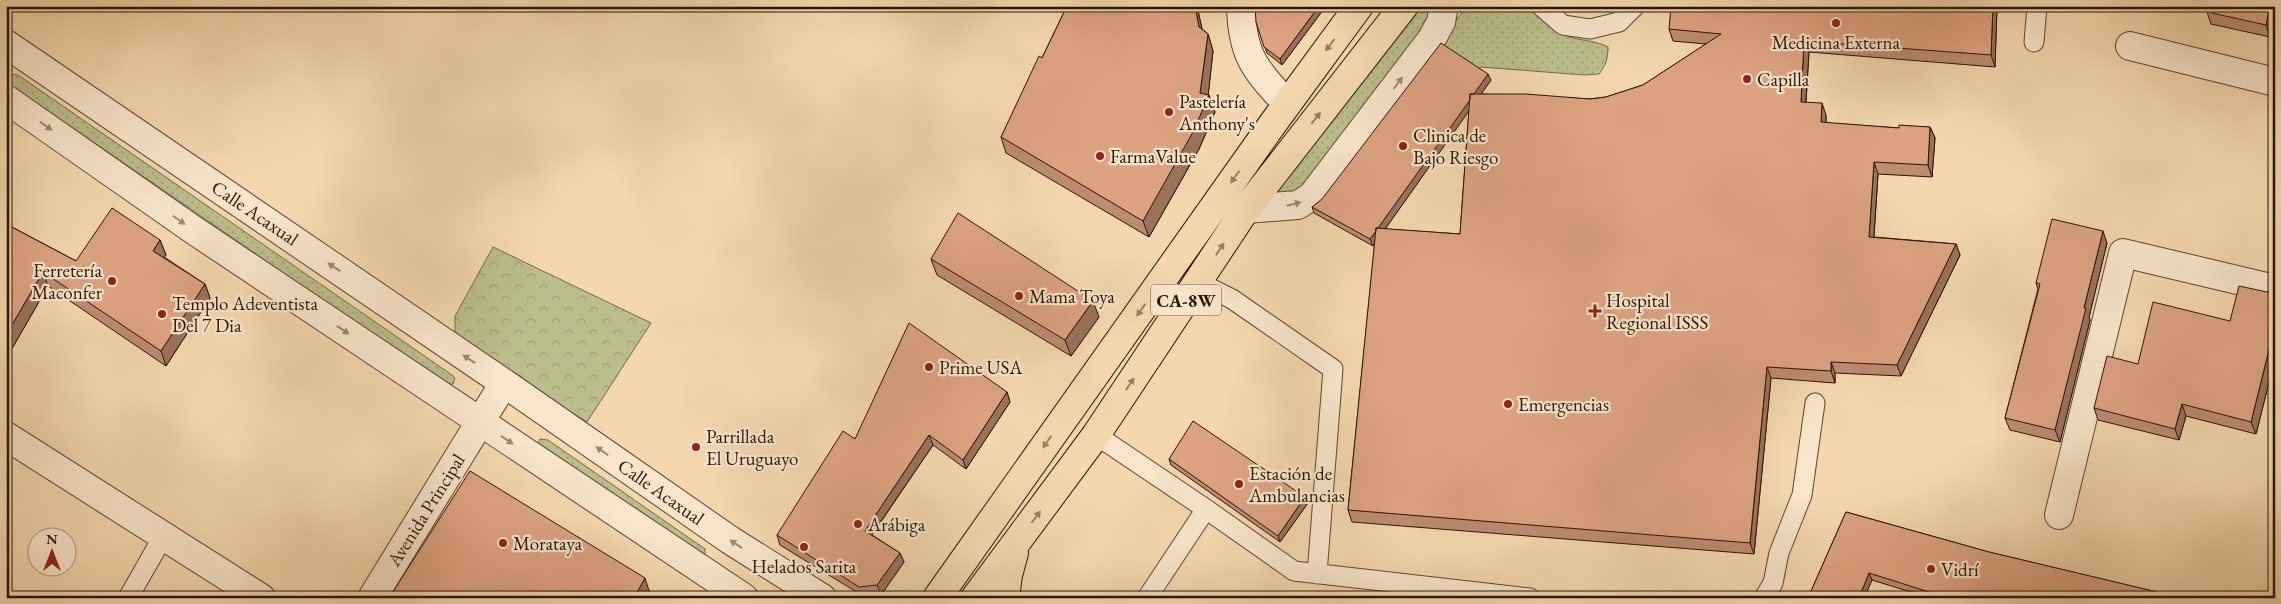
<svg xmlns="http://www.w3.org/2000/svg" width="2281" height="604" viewBox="0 0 2281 604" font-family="'EB Garamond',serif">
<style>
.grass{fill:url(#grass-dots);stroke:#71694a}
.park{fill:url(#park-crowns);stroke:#71694a}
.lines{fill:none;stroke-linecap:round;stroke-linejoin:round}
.service-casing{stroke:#5b4532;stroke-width:21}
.minor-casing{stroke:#5b4532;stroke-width:30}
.primary-casing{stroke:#281409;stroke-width:30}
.service{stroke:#f8e5ca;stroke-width:19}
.minor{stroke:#f8e5ca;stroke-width:28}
.primary{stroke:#f4d7ad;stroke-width:28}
.wall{fill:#be8c6f;stroke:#281409;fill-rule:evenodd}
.shaded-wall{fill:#9b725a;stroke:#281409}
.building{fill:#dda381;stroke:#281409}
.oneway{fill:#987f63}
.oneway2{fill:#9a8773}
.poi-dot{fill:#8f2418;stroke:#f8e5ca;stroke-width:2}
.labels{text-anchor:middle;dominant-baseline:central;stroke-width:4.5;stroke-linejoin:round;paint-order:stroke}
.shield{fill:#f8e5ca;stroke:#665343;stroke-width:1}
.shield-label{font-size:18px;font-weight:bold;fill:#281409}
.poi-label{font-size:19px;fill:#281409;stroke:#f8e5ca;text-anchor:start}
.street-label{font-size:19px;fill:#281409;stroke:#f8e5ca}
</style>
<defs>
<pattern id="grass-dots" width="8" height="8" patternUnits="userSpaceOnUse" patternTransform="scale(1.25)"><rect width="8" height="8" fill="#babe8b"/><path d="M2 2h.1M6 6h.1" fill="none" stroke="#a0a277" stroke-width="1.8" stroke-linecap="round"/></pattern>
<pattern id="park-crowns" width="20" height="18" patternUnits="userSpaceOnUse" patternTransform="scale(1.25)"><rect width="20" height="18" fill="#babe8b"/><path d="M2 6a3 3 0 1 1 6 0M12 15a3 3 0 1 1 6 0" fill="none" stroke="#a0a277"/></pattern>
</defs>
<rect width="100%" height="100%" fill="#f4d7ad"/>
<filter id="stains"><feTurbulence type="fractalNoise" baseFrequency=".004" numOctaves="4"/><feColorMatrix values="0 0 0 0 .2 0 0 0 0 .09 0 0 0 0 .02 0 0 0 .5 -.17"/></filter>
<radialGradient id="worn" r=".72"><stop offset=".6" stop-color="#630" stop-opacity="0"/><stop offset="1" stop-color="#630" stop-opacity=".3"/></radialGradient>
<!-- grass -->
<path class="grass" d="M1415,6H1434L1435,13L1298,196L1262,195Z
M1467,6H1532C1543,19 1556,34 1573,38C1586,41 1596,41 1608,47C1608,58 1606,65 1599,74L1584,75L1481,67L1475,70L1438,45Z
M10,74L18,75L452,375L455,378L453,384L446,385L12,86L7,82Z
M540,439L548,440L705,549V557L536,447Z"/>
<!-- park -->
<path class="park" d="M493,247L651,323L587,422L464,347L455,336V316Z"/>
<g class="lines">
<!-- service casing -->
<g class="service-casing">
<path id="service" d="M1541,6L1563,25L1590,29L1619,22L1635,6
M2034,42L2037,6
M1198,282L1232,299L1333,369L1317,574
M1096,435L1206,509L1294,571L1530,598
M128,598L164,535
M1147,598L1206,509
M1764,598L1773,583L1779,553L1802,495L1815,403"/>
</g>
<!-- minor casing -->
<g class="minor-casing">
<path id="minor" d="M1241,6C1242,56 1255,69 1287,104
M6,44L504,383L730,540L822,598
M2130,46L2275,82
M6,99L195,231L744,598
M1246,209L1298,205L1312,196L1431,40L1441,22L1444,6
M6,436L261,598
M2059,515L2123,253L2275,289
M372,598L504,383"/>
</g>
<!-- primary casing -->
<g class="primary-casing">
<path id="primary" d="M937,598L1274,122L1359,6
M975,598L1096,435L1246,209L1404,6
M1005,598L1008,575L1014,553"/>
</g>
<!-- service -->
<use href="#service" class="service"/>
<!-- minor -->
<use href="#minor" class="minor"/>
<!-- primary -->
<use href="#primary" class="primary"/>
</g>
<!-- wall -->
<path class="wall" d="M1067,6H1197L1202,29L1208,34L1213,51L1208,95L1215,112L1199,149L1149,237L1006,153L1001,137L1042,58Z
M1326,6L1282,65L1267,53L1256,22Z
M1997,6L1995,67L1809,52L1806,103L1826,115V123L1899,128L1930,127L1935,138L1932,177L1878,174L1874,237L1956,244L1960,255L1901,376L1835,373V383L1771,378L1754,554L1352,522L1348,510L1375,242L1373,246L1314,213L1312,207L1491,80L1481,94L1590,99L1606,97L1643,85L1706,44L1673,41L1669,29ZM1469,110L1460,234L1385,229Z
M2275,6V17L2270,37L2211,24L2207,12Z
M6,211L12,226V227L76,261L160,240L166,255L164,257L205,284L210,298L166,366L48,286L6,359Z
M2107,243L2089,317L2090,320L2060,442L2010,430L2005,418L2038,289L2036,283Z
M931,259L1099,317L1071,356L937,275Z
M2275,291V358L2256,434L2186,416L2179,440L2098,420L2094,408L2138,364L2230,321L2267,292Z
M1007,392L1010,402L966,469L933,445L872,535L900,553L904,562L881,595L863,596L780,545L777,535L855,439Z
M1169,459L1305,497L1308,503L1280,542L1171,465Z
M1846,512L1989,552L2182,598H1930L1872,580L1864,598H1808Z"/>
<!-- shaded-wall -->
<path class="shaded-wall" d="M1195,6H1197L1205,43L1199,27Z
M1319,6H1326L1282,65L1280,59Z
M1993,6H1997L1995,67L1991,55Z
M2270,6H2275V17L2270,37L2266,25Z
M1208,34L1213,51L1208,97L1209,95L1215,112L1199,149L1149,237L1143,221L1200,93Z
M1804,41L1809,52L1805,114L1801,102Z
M1488,74L1491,80L1373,246L1370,239Z
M1822,103L1826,115V134L1821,122Z
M1930,127L1935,138L1932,177L1928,165Z
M1874,162L1878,174L1873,249L1869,237Z
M7,211L12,226L6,235V213Z
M2103,231L2107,243L2089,317L2090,320L2060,442L2055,430L2084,308Z
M160,240L166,255L158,265L153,251Z
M1956,244L1960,255L1901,376L1897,365Z
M43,272L48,286L6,359V335Z
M205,284L210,298L166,366L161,351Z
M1093,301L1099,317L1071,356L1065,340Z
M2270,346L2275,358L2256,434L2251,422Z
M1831,362L1835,373V383L1831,371Z
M1767,367L1771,378L1754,554L1750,543Z
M1007,392L1010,402L966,469L963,460Z
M2182,404L2186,416L2179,440L2175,429Z
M929,435L933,445L868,540L865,531Z
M1305,497L1308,503L1280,542L1278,536Z
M900,553L904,562L881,595L877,585Z
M1869,573L1872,580L1864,598H1859Z
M645,578L651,597V598H634Z"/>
<!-- building -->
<path class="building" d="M1067,6H1195L1199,27L1208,34L1200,93L1209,95L1193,132L1143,221L1001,137L1039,56L1042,58Z
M1255,6H1319L1280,59L1264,47L1256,22Z
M1671,6H1993L1991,55L1804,41L1801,102L1822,103L1821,122L1899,128V125L1930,127L1928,165L1874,162L1869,237L1956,244L1897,365L1831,362V371L1767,367L1750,543L1348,510L1376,228L1460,234L1470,94H1526L1590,99L1606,97L1643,85L1721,34L1669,29Z
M2208,6H2270L2266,25L2207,12Z
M1441,43L1488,74L1474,94H1470V100L1378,228H1376V231L1370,239L1312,207L1322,199Z
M112,208L160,240L153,251L205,284L161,351L43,272L6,335V224L76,261Z
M958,213L1093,301L1065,340L931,259Z
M2052,219L2103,231L2084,308H2086L2055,430L2005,418L2040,284L2036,283Z
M2239,286L2267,292L2275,291V347L2270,346L2251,422L2182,404L2175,429L2094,408L2107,356L2138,364L2153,302L2230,321Z
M909,323L1007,392L963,460L929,435L865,531L900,553L877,585L859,587L777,535L843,431L855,439Z
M1193,421L1305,497L1278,536L1169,459Z
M470,471L645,578L634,598H389Z
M1846,512L1989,552L2182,598H1948L1869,573L1859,598H1808Z"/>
<!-- one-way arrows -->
<defs><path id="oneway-solid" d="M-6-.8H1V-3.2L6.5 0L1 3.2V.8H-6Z" transform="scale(1.25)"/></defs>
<g class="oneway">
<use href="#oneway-solid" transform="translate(1330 45) rotate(127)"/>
<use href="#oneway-solid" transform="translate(1316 118) rotate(-52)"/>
<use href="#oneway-solid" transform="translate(1235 177) rotate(125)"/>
<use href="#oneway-solid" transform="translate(1220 249) rotate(-57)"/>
<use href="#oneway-solid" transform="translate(1141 310) rotate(125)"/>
<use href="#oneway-solid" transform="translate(1130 384) rotate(-56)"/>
<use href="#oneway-solid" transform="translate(1047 442) rotate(125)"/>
<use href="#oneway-solid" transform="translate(1036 517) rotate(-53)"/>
</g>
<g class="oneway2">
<use href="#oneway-solid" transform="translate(1398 83) rotate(-53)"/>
<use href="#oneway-solid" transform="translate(46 126) rotate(35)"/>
<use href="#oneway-solid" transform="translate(1294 204) rotate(-14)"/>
<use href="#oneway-solid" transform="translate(179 220) rotate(35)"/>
<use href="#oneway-solid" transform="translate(334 267) rotate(-146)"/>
<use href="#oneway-solid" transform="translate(343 330) rotate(34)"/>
<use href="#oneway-solid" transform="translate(469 359) rotate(-146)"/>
<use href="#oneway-solid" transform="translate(507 440) rotate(34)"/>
<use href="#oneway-solid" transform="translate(602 451) rotate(-145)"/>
<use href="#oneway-solid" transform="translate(736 544) rotate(-147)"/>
</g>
<!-- markers -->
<g class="poi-dot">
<circle cx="1836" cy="23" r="5"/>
<circle cx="1747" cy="79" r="5"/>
<circle cx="1169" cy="112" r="5"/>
<circle cx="1403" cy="146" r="5"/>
<circle cx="1100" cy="156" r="5"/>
<circle cx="112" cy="281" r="5"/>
<circle cx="1019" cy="296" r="5"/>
<path d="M1592.5 303.5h5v5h5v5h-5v5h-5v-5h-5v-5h5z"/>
<circle cx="162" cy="314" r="5"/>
<circle cx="929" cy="367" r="5"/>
<circle cx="1508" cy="404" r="5"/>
<circle cx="696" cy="447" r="5"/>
<circle cx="1239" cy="484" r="5"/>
<circle cx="858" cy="524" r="5"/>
<circle cx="503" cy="543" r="5"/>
<circle cx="804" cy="547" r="5"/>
<circle cx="1931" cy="569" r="5"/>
</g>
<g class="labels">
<!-- shield labels -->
<rect class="shield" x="1151" y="284.5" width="70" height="31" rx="4"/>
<g class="shield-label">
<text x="1186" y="300">CA-8W</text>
</g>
<!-- poi labels -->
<g class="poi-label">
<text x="1836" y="42" text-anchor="middle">Medicina Externa</text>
<text x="1757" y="79">Capilla</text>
<text x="1179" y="101">Pastelería<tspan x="1179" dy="22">Anthony's</tspan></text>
<text x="1413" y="135">Clinica de<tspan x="1413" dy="22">Bajo Riesgo</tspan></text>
<text x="1110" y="156">FarmaValue</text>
<text x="102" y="270" text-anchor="end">Ferretería<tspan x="102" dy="22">Maconfer</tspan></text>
<text x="1029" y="296">Mama Toya</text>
<text x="1606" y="300">Hospital<tspan x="1606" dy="22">Regional ISSS</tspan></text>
<text x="172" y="303">Templo Adeventista<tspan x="172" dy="22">Del 7 Dia</tspan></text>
<text x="939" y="367">Prime USA</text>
<text x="1518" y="404">Emergencias</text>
<text x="706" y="436">Parrillada<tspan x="706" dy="22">El Uruguayo</tspan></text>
<text x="1249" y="473">Estación de<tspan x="1249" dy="22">Ambulancias</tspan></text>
<text x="868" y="524">Arábiga</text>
<text x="513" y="543">Morataya</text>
<text x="804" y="566" text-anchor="middle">Helados Sarita</text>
<text x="1941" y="569">Vidrí</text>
</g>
<!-- street labels -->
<g class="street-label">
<text transform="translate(255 213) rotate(34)">Calle Acaxual</text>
<text transform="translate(661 492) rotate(35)">Calle Acaxual</text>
<text transform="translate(426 510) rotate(-58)">Avenida Principal</text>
</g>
</g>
<!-- margin -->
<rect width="2281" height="604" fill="none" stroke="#f4d7ad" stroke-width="25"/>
<rect x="8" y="8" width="2266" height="589" fill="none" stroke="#281409" stroke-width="2.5"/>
<rect x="12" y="12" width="2256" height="579" fill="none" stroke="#281409"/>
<!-- north arrow -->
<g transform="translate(52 552)"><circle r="24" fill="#f8e5ca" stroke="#a5917d"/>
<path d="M0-4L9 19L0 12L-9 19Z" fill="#8f2418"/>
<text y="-8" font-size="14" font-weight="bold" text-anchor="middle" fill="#281409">N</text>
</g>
<rect width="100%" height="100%" filter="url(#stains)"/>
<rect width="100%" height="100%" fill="url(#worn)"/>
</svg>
